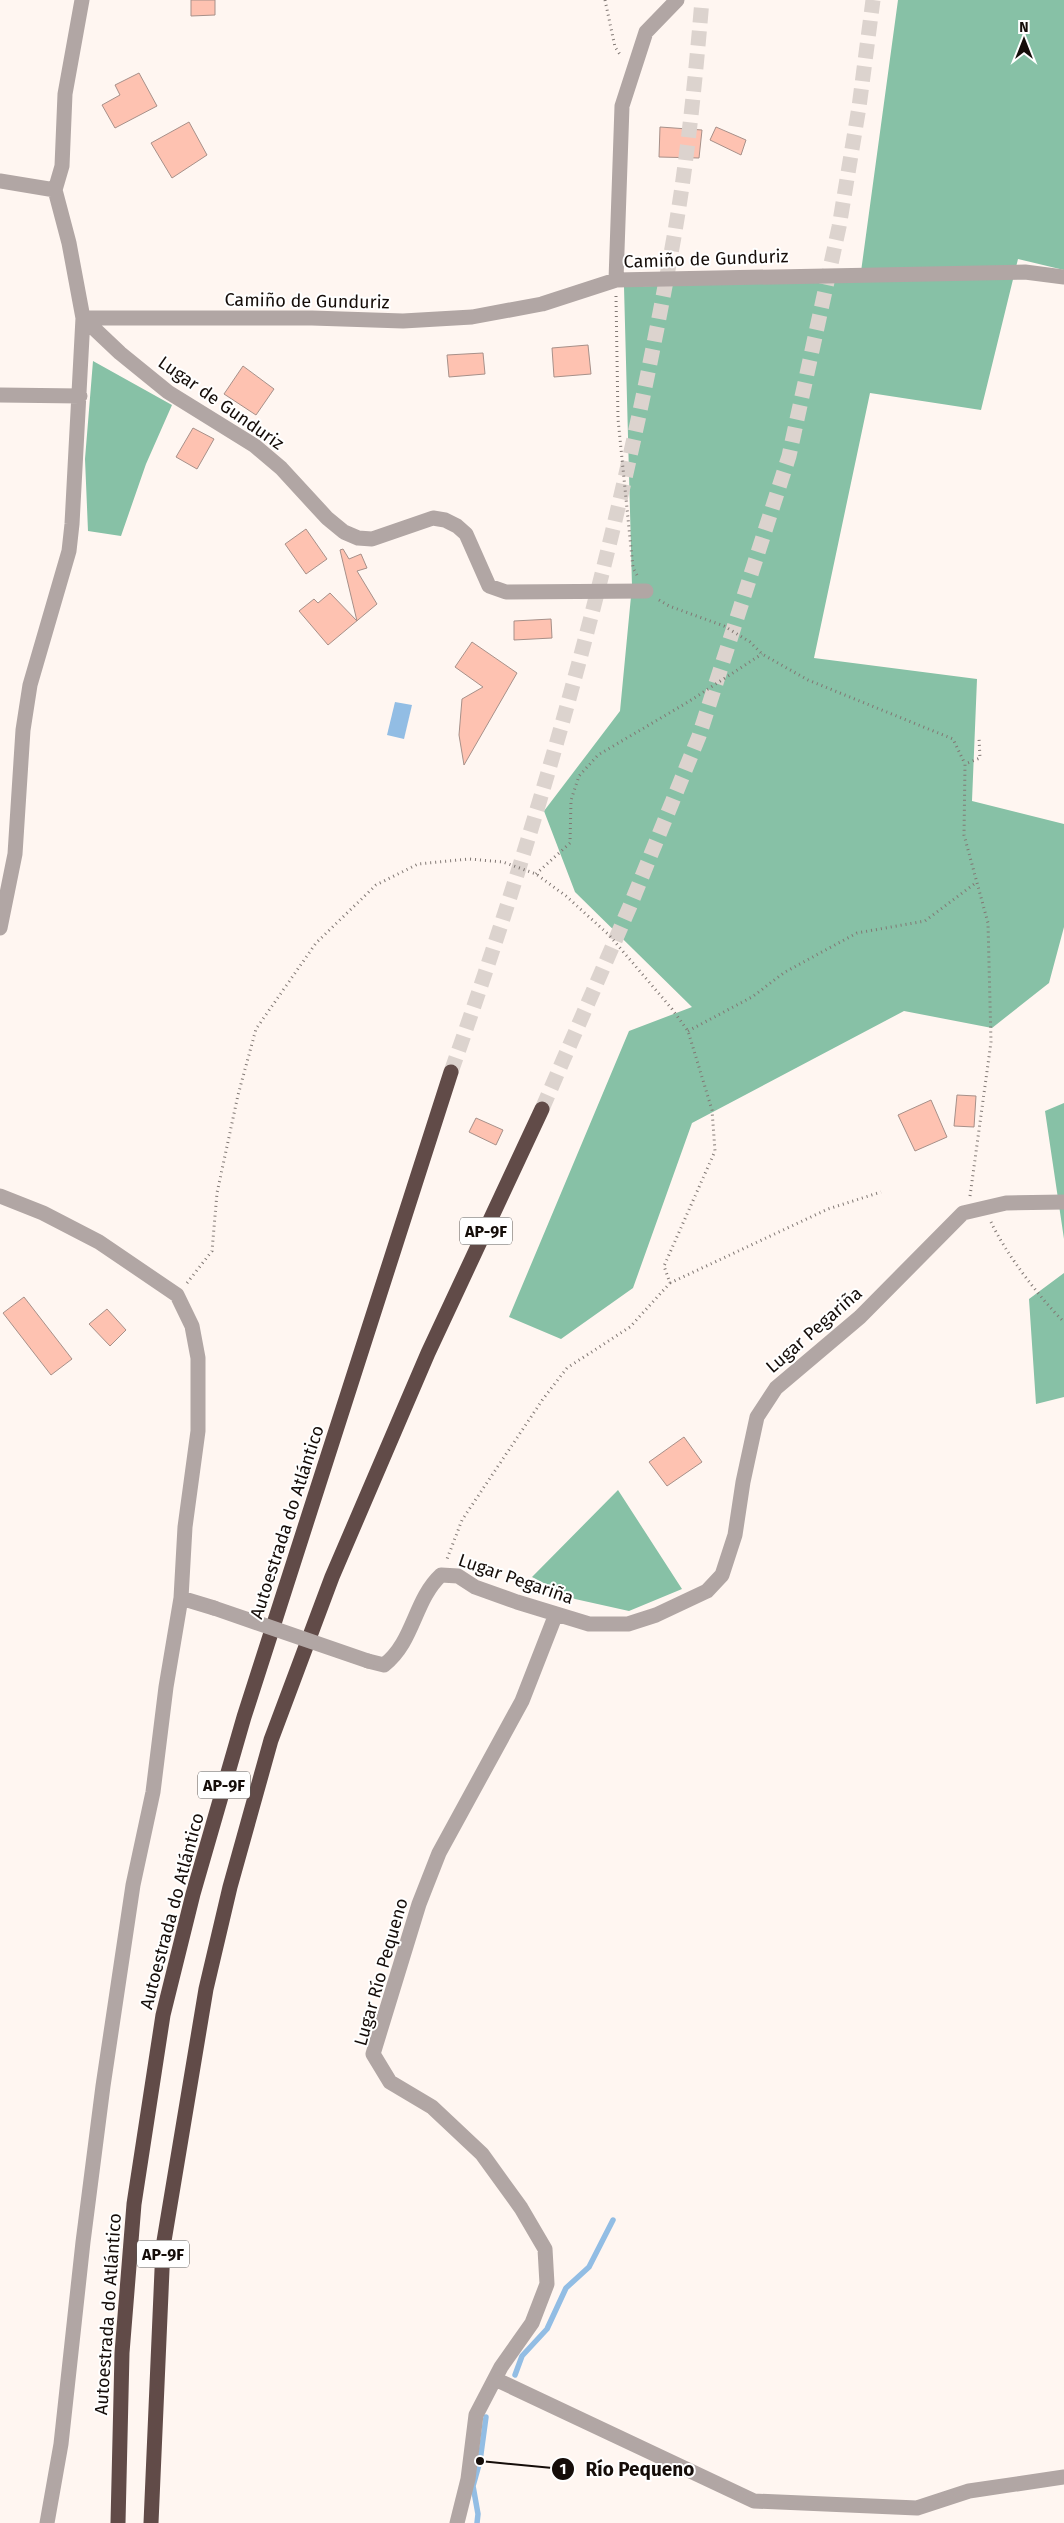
<svg xmlns="http://www.w3.org/2000/svg" width="1064" height="2523" viewBox="0 0 1064 2523" font-family="'Fira Sans',sans-serif">
<style>
.forest{fill:#87c1a6}
.water{fill:#92bde4}
.lines{fill:none;stroke-linecap:round;stroke-linejoin:round}
.stream{stroke:#92bde4;stroke-width:5.5}
.building{fill:#fec2b1;stroke:#a79089}
.highway-tunnel{stroke:#dcd3ce;stroke-width:15;stroke-dasharray:15 8;stroke-linecap:butt}
.path{stroke:#817874;stroke-width:3;stroke-dasharray:1 4;stroke-linecap:butt}
.minor{stroke:#b1a6a4;stroke-width:15}
.highway{stroke:#614b48;stroke-width:15}
.minor-bridge{stroke:#b1a6a4;stroke-width:15}
.labels{text-anchor:middle;dominant-baseline:central;stroke-width:4;stroke-linejoin:round;paint-order:stroke}
.shield{fill:#fff;stroke:#5b5653;stroke-width:1}
.shield-label{font-size:16px;font-weight:bold;fill:#150d09}
.street-label{font-size:18px;fill:#150d09;stroke:#fff}
.leader{fill:none;stroke:#150d09;stroke-width:2}
.callout-dot{fill:#150d09;stroke:#fff;stroke-width:2}
.mark-label{font-size:15px;text-anchor:middle;font-weight:bold;fill:#fff}
.callout-label{font-size:19px;text-anchor:middle;font-weight:bold;fill:#150d09;stroke:#fff;stroke-width:4;stroke-linejoin:round;paint-order:stroke}
</style>
<rect width="100%" height="100%" fill="#fff6f1"/>
<!-- forest -->
<path class="forest" d="M898,0H1064V270L1018,259L981,410L870,393L814,658L977,679L972,801L1064,824V927L1049,983L992,1028L904,1011L692,1123L633,1288L561,1339L509,1317L629,1031L692,1007L575,892L544,811L620,711L632,586L624,287L860,279Z
M93,361L172,405L146,464L121,536L88,531L85,459Z
M1064,1103V1239L1045,1111Z
M1064,1273V1397L1036,1404L1029,1299Z
M618,1490L682,1589L629,1611L575,1599L532,1577Z"/>
<!-- water -->
<path class="water" d="M395,702L412,705L404,739L387,735Z"/>
<g class="lines">
<!-- stream -->
<path class="stream" d="M515,2375L522,2356L547,2329L566,2288L589,2267L613,2220
M477,2523L478,2514L473,2486L480,2461L486,2417"/>
</g>
<!-- building -->
<path class="building" d="M191,0H215V15L191,16Z
M139,73L157,106L115,128L102,105L120,95L115,85Z
M189,122L207,155L172,178L151,143Z
M660,127L702,130L699,158L659,157Z
M716,127L746,140L741,155L710,140Z
M588,345L591,374L554,377L552,348Z
M483,353L485,374L449,377L447,355Z
M243,366L274,389L256,415L224,394Z
M193,428L214,439L197,469L176,457Z
M306,529L327,559L306,574L285,544Z
M343,549L349,559L361,554L367,568L357,571L377,604L328,645L299,611L314,599L318,603L330,593L357,621L340,550Z
M551,619L552,638L514,640V621Z
M472,642L517,673L464,765L459,735L462,699L483,687L455,667Z
M957,1095L976,1096L974,1127L954,1126Z
M931,1100L947,1137L915,1151L898,1115Z
M476,1118L503,1130L496,1145L469,1132Z
M24,1297L72,1359L51,1375L3,1313Z
M107,1309L126,1330L110,1346L89,1324Z
M684,1437L702,1462L667,1486L649,1462Z"/>
<g class="lines">
<!-- highway-tunnel -->
<path class="highway-tunnel" d="M451,1072C546,804 622,528 672,248C687,166 695,83 702,0
M542,1109L630,906L699,736L789,456L839,227L859,107L873,0"/>
<!-- path -->
<path class="path" d="M605,0L615,47L621,56
M616,296L618,419L633,568L637,575
M659,600L669,606L724,626L750,642L762,654L808,680L953,739L965,764
M536,874L570,843L571,800L579,776L598,755L688,702L762,654
M688,1031L752,997L785,972L857,933L925,921L977,882
M970,1196L991,1042L988,923L964,835L965,764L980,758L979,738
M991,1222C1006,1254 1039,1297 1064,1322
M187,1283L212,1251L217,1193L238,1095L256,1029L316,943L376,885L418,864L469,859L503,862L536,874L566,896L609,935L672,1009L688,1031L712,1110L715,1151L664,1266L670,1283L630,1327L567,1368L543,1399L462,1520L447,1559
M670,1283L828,1209L881,1192"/>
<!-- minor -->
<path class="minor" d="M0,181L55,190
M616,280L622,106L646,32L677,0
M83,318H312L403,321L472,317L542,304L616,280L1025,272L1064,277
M83,318L120,353L168,392L255,446L281,468L327,518L344,532L358,538L372,539L433,518L445,520L457,526L466,534L489,586L506,592L646,591
M0,395L80,396
M0,928L15,854L23,730L30,685L69,551L72,524L83,318L69,243L55,190L62,166L65,94L82,0
M0,1196L43,1213L99,1242L177,1295L192,1326L198,1358V1431L185,1527L181,1598L214,1608
M368,1661L384,1665C414,1642 414,1600 441,1575L458,1576L475,1587L517,1602L589,1624H628L656,1615L707,1591L722,1575L735,1535L743,1482L757,1417L776,1388L860,1317L963,1213L1006,1203L1064,1202
M495,2379L754,2501L917,2508L969,2491L1064,2477
M47,2523L61,2444L83,2242L103,2086L133,1885L153,1792L166,1687L181,1598
M457,2523L468,2479L476,2415L501,2367L532,2323L547,2284L545,2249L521,2208L482,2154L432,2107L390,2082L373,2054L419,1904L439,1853L522,1701L556,1614"/>
<!-- highway -->
<path class="highway" d="M118,2523L122,2353L134,2204L163,2015L193,1894L244,1717L451,1072
M151,2523L163,2247L206,1989L230,1887L271,1740L332,1577L428,1353L542,1109"/>
<!-- minor-bridge -->
<path class="minor-bridge" d="M214,1608L368,1661"/>
</g>
<g class="labels">
<!-- shield labels -->
<g class="shield">
<rect x="460" y="1217.5" width="52" height="27" rx="4"/>
<rect x="198" y="1771.5" width="52" height="27" rx="4"/>
<rect x="137" y="2240.5" width="52" height="27" rx="4"/>
</g>
<g class="shield-label">
<text x="486" y="1231">AP-9F</text>
<text x="224" y="1785">AP-9F</text>
<text x="163" y="2254">AP-9F</text>
</g>
<!-- street labels -->
<g class="street-label">
<text transform="translate(706 259) rotate(-2)">Camiño de Gunduriz</text>
<text transform="translate(307 301) rotate(1)">Camiño de Gunduriz</text>
<text transform="translate(221 403) rotate(35)">Lugar de Gunduriz</text>
<text transform="translate(814 1330) rotate(-41)">Lugar Pegariña</text>
<text transform="translate(287 1522) rotate(-72)">Autoestrada do Atlántico</text>
<text transform="translate(516 1579) rotate(19)">Lugar Pegariña</text>
<text transform="translate(172 1911) rotate(-75)">Autoestrada do Atlántico</text>
<text transform="translate(381 1972) rotate(-74)">Lugar Río Pequeno</text>
<text transform="translate(108 2314) rotate(-86)">Autoestrada do Atlántico</text>
</g>
</g>
<!-- callouts -->
<path class="leader" d="M480 2461L563 2469"/>
<g class="callout-dot">
<circle cx="480" cy="2461" r="5"/>
<circle cx="563" cy="2469" r="12"/>
</g>
<g class="mark-label">
<text x="563" y="2474">1</text>
</g>
<g class="callout-label">
<text x="640" y="2476">Río Pequeno</text>
</g>
<!-- north arrow -->
<g transform="translate(1024 40)" stroke="#ffffff" stroke-width="4" paint-order="stroke">
<path d="M0-4L9 19L0 12L-9 19Z" fill="#150d09"/>
<text y="-8" font-size="14" font-weight="bold" text-anchor="middle" fill="#150d09">N</text>
</g>
</svg>
